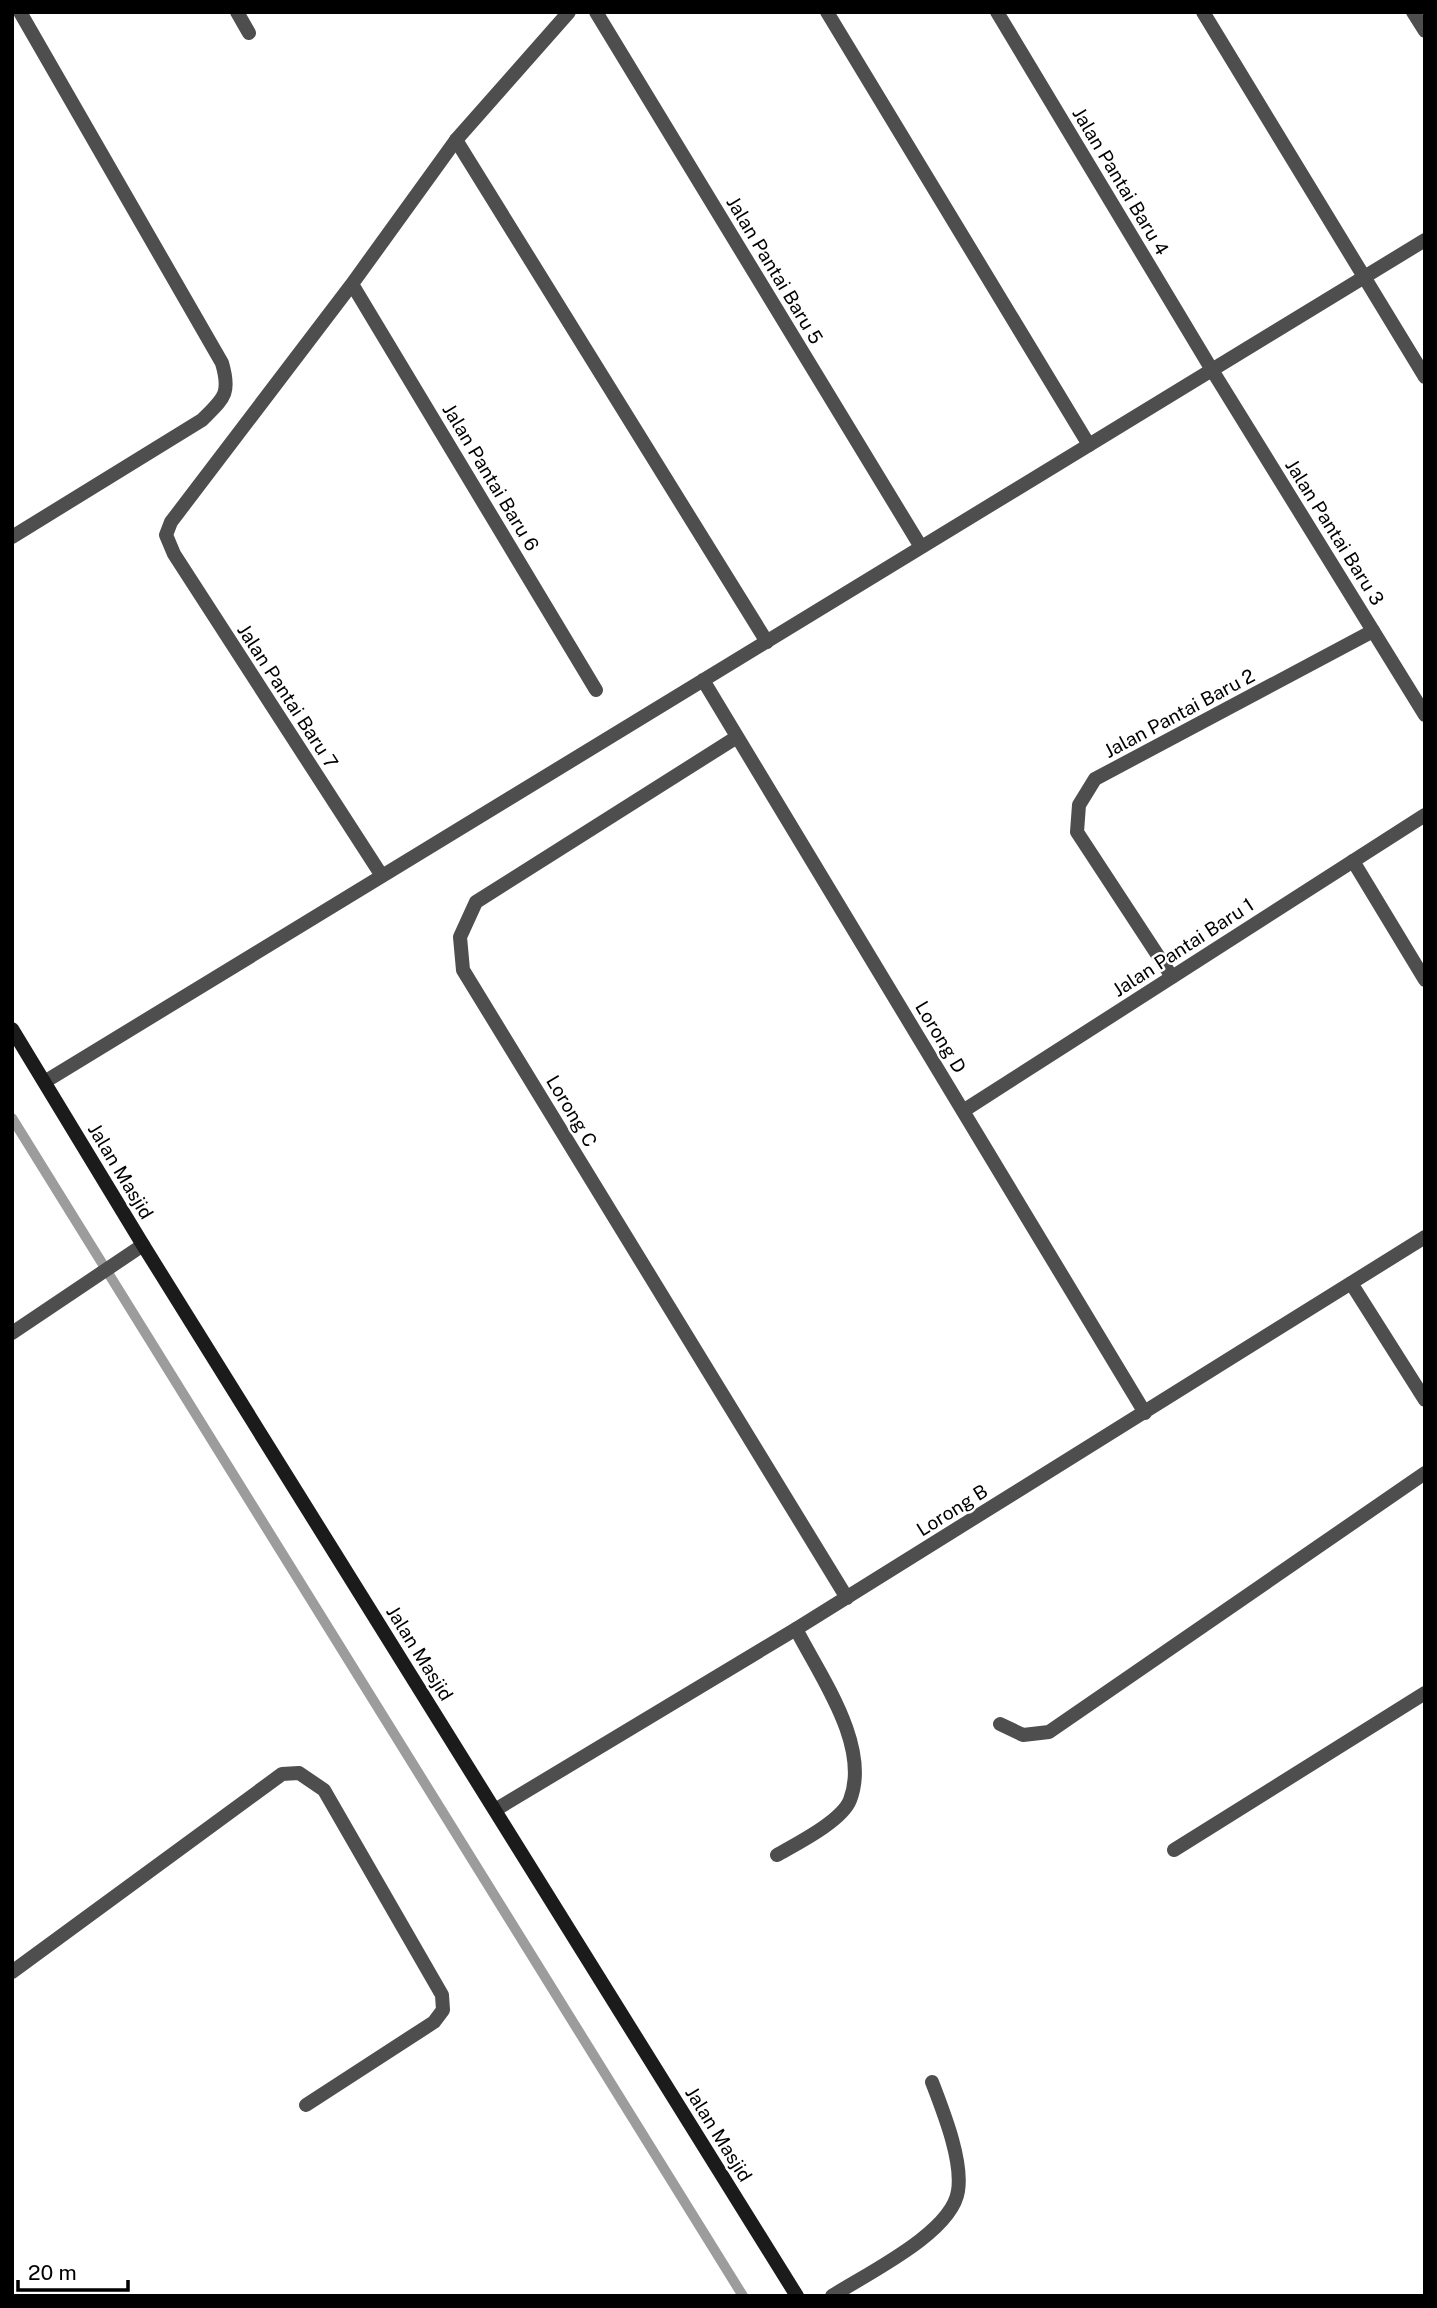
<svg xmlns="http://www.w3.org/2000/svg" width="1437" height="2308" viewBox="0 0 1437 2308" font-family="'Public Sans',sans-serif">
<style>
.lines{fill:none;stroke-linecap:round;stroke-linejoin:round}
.stream{stroke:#9c9c9c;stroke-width:10}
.lane{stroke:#4e4e4e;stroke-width:14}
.street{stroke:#4e4e4e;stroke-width:14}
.secondary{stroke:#1b1b1b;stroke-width:14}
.labels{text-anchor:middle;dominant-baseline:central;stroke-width:5;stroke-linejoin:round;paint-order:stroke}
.street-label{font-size:19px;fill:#000;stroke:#fff}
</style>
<rect width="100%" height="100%" fill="#fff"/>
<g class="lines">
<!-- stream -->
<path class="stream" d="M12,1118L743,2296"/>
<!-- lane -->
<path class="lane" d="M237,12L249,33
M827,12L1089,445
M1203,12L1425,377
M456,140L767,642
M12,537L202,420C224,398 231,394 222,363L20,12
M1353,861L1425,980
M1172,977L1077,832L1079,805L1095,779L1373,631
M777,1855C796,1844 842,1821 850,1800C871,1746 820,1676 796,1629
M12,1972L282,1774L299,1773L324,1790L442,1995L443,2010L434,2022L306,2105
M832,2296C866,2274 952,2233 958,2191C963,2160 943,2111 932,2082"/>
<!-- street -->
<path class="street" d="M596,12L921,547
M997,12L1212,370L1425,715
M1413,12L1425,31
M352,284L596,690
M703,680L1145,1413
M737,737L476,902L460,937L463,970L847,1598
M382,876L174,554L166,535L171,522L352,284L456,140L569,12
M46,1081L1425,240
M963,1111L1425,815
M1351,1283L1425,1400
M12,1333L143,1245
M1000,1724L1023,1735L1049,1732L1425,1473
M495,1810L796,1629L1425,1237
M1174,1850L1425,1693"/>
<!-- secondary -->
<path class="secondary" d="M12,1029L143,1245L797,2296"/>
</g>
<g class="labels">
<!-- street labels -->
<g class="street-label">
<text transform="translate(1121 181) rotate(59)">Jalan Pantai Baru 4</text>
<text transform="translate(775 270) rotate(59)">Jalan Pantai Baru 5</text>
<text transform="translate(491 477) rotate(59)">Jalan Pantai Baru 6</text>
<text transform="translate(1335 532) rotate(58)">Jalan Pantai Baru 3</text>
<text transform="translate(288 696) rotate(57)">Jalan Pantai Baru 7</text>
<text transform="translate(1179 713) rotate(-28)">Jalan Pantai Baru 2</text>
<text transform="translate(1183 947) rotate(-33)">Jalan Pantai Baru 1</text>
<text transform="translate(941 1037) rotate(59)">Lorong D</text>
<text transform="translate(572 1111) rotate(59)">Lorong C</text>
<text transform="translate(121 1171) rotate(59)">Jalan Masjid</text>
<text transform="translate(952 1510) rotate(-32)">Lorong B</text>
<text transform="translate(420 1653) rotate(58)">Jalan Masjid</text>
<text transform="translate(719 2134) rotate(58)">Jalan Masjid</text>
</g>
</g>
<!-- border -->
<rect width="1437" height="2308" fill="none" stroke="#000000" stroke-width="28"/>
<!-- scale -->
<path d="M18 2280v10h110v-10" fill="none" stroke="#000000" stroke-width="3.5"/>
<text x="28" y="2280" font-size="21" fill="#000000" stroke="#ffffff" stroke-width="5" paint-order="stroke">20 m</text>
</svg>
